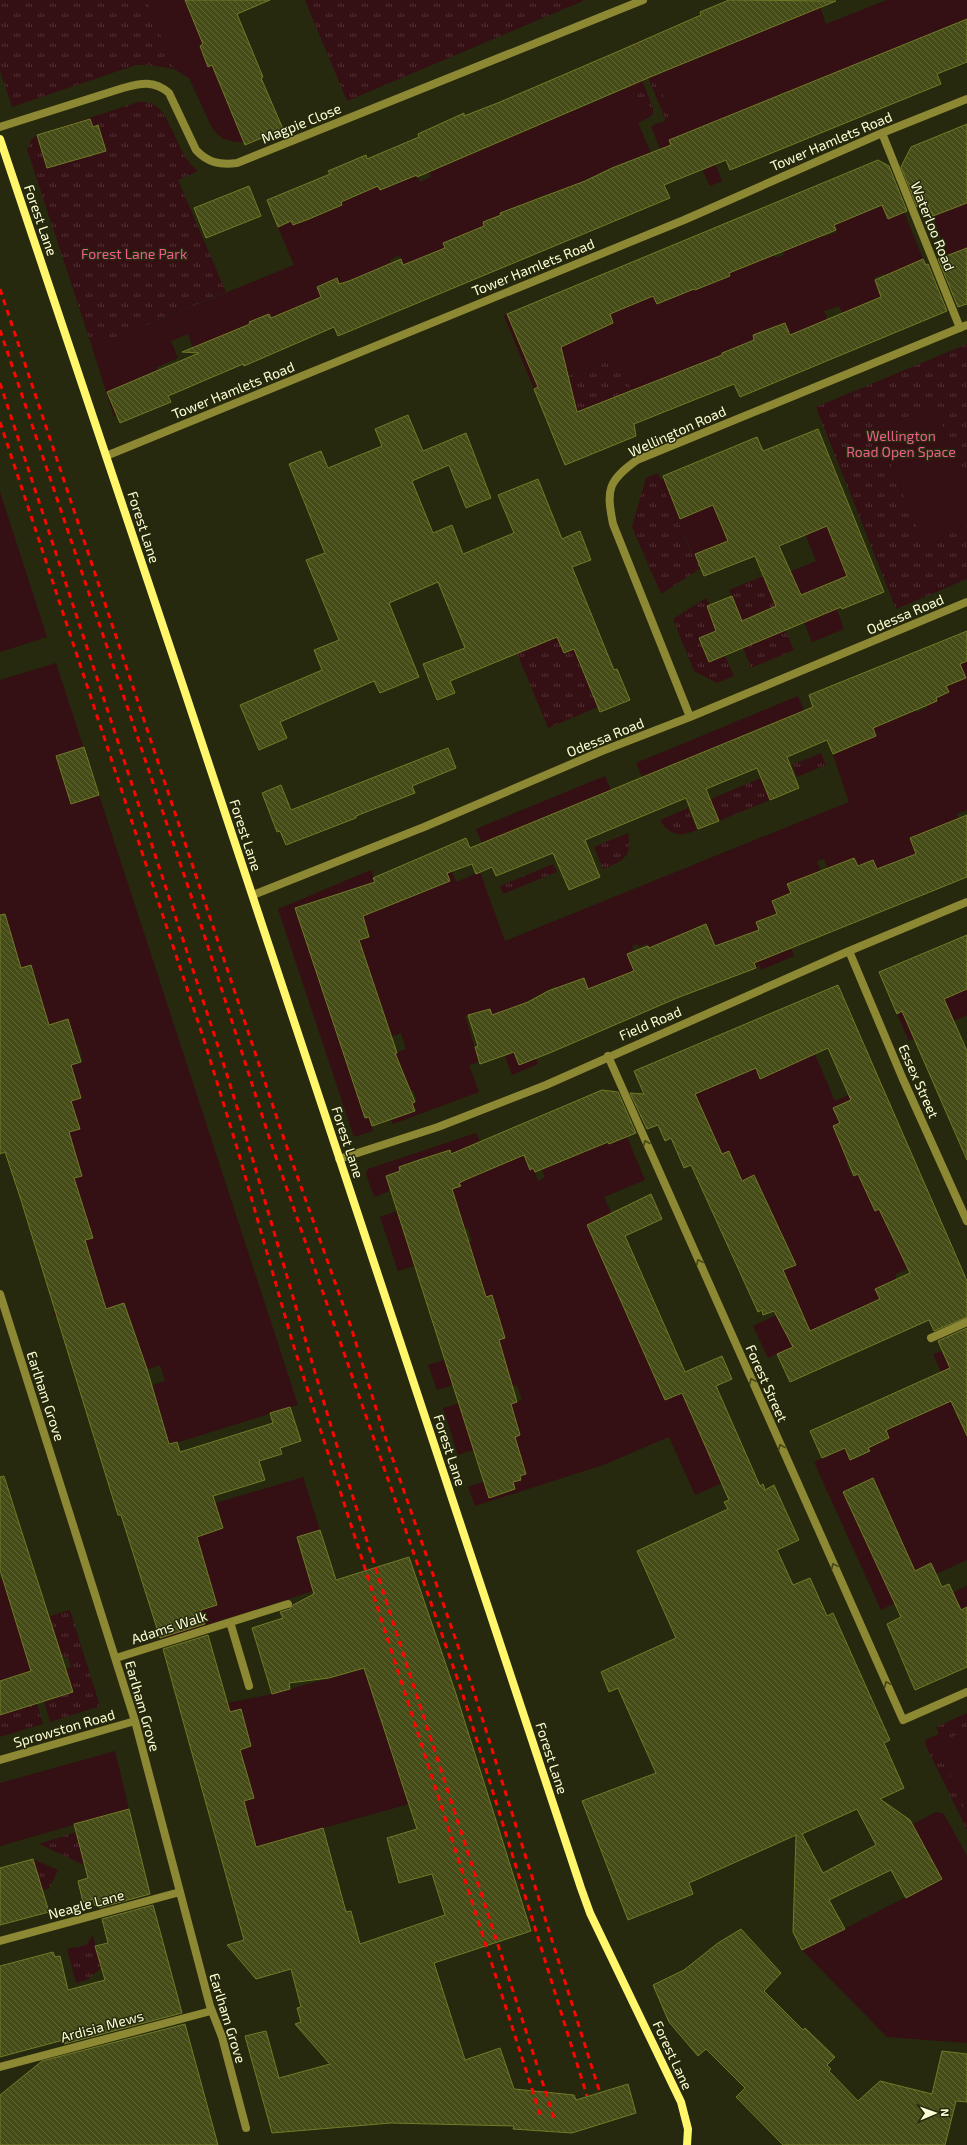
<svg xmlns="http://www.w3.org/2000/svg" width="967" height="2145" viewBox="0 0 967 2145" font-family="'Exo 2',sans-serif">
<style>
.grass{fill:url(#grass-tufts)}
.garden{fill:#340f14;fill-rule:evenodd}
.building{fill:url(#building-back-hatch);stroke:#717a27;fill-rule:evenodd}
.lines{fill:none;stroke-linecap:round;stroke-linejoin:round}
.street{stroke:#8d8833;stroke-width:8}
.secondary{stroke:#fff66c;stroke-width:8}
.rail{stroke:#ff0501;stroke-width:3;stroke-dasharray:6 5;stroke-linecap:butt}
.oneway{stroke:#454618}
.labels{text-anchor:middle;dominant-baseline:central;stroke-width:3;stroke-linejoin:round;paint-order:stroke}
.street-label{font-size:14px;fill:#feffd5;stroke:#26290d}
.park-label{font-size:14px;fill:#ed5d8d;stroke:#26290d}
</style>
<defs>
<pattern id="grass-tufts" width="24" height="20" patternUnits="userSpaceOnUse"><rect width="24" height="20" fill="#340f14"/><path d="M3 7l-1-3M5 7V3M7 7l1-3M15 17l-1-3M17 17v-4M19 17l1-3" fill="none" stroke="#523335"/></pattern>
<pattern id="building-back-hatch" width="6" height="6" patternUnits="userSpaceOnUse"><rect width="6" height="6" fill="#464c17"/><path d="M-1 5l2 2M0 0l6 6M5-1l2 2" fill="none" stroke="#626738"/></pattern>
</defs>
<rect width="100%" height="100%" fill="#26290d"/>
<!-- grass -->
<path class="grass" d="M0,0H147L174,69L149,65H136L12,107L0,71Z
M305,0H583V1L347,101Z
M638,41L652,76L655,75L672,118L666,121L634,43Z
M629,48L653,108V115L646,119L618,52Z
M138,102C143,102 149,102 153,104C173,115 176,154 198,171L178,180L226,292L92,347L27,149L31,140L37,135Z
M967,344V579L896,609L816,407Z
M618,356L631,389L622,395L577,412L568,376Z
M658,473L692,555L695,554L701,568L661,594L632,527L646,478Z
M763,576L776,606L742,620L729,590Z
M706,598L710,605L707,607L717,631L699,638L709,662L725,656L734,676L717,683L694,671L673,619Z
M785,630L794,650L751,668L743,648Z
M557,637L564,653L574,649L598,707L548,728L517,653Z
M821,753L826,765L797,777L792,765Z
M785,768L770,800L719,821L715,811L694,806Z
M688,808L697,830C681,837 669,836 660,820Z
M628,833C633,857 623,861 603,869L594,847Z
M553,864L557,872L503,894L500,886Z
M70,1610L100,1706L50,1722L44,1701L73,1692L66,1669L71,1667L68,1657L63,1658L50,1616Z
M37,1703L43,1724L0,1737V1715Z
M967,1713V1730L936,1745L944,1760L967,1814V1830L925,1744V1740L939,1734L936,1727Z
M76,1832L84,1865L39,1844Z
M33,1859L58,1870L49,1889L42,1890Z
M93,1935L101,1968L87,1980L76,1983L67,1949L86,1945Z"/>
<!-- garden -->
<path class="garden" d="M147,0H185L203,44L200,46L208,66L212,65L244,142H235L224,139L218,135L212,128L189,78L174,69Z
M887,0H967V19L933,32L935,36L702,132L722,181L710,186L702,169L711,166L672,179L651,126L672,118L655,75L713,52L706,35L820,7L826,24Z
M618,52L646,119L638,123L651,153L637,158L638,180L630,160L612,168L621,188L610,192L602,173L585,180L593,199L555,215L547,194L524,204L527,227L518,206L500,213L509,234L483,222L487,231L456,237L443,243L449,259L404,266L399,255L390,260L398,281L356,298L349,280L339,284L337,279L318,286L324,303L311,301L271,318L269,314L249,322L251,327L243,364L241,365L227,334L193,348L188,334L171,341L178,358L157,367V370L107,392L117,415L114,417L92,347L294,265L278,227L291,221L293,225L342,205L341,201L378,186L380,190L416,175L420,182L431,177L428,166L447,164L502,141L492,105L496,103L511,137L627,88L613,54Z
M967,189V247L947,256L933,216L963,204Z
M877,193L888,218L904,212L923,259L887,281L884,274L874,278L896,332L879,297L863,304L867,314L855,343L839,306L824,311L832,332L810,327L793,334L806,370H803L785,323L753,335L770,381L751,341L722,353L732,380L640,412L618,356L534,389L504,316L507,314L525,357L569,344L560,323L595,331L613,323L607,307L635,295L638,303L648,299L644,288L649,286L657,304L666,300L687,271L695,290L712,283L708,272L712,271L717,282L730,276L729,273L743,267L769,244L776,258L784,255L783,251L821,232L824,237L837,232L829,213Z
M934,406L967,485V526L924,544L877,430Z
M829,455L842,486L815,497L835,546L862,535L869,555L848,564L852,574L836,607L844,629L812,642L804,622L801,596L790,572L816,561L797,513L693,555L660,480L664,478L680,518L710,499L714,507L788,471Z
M0,492L47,637L0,652Z
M967,661V810L957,814L967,840L930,831L910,838L921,866L903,859L884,866L889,879L831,877L824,859L817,861L824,880L796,881L788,884L791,893L773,901L780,920L753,935L763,960L791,948L794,956L761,970L759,964L756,968L749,950L716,949L706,923L696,927L702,942L649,950L647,944L639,947L637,944L632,946L634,952L627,954L638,983L618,977L599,984L605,999L593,1001L584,978L566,1012L556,986L528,1001L529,1004L501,1044L490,1009L465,1016L479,1062L469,1065L479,1092L393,1124L391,1120L414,1111L412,1103L417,1101L413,1090L391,1098L388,1089L407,1082L395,1053L406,1049L401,1033L374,1043L355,1089L365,1118L369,1117L373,1131L354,1137L278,909L371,870L385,907L448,882L444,852L456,882L480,872L505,941L849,802L833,755L845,749L838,731L876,736L863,704L876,699L886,723L904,715L894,691L917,712L927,708V705L937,701L928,678L942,695L948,692L946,686L966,678L960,664ZM353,889L369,937L357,941L359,993L375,988L378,997L337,1010L335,1003L327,1006L316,972L320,948L309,951L295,908Z
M56,663L298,1405L105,1465L116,1397L165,1381L160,1365L146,1370L124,1303L91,1313L59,1318L52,1313L67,1310L103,1299L88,1251L39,1254L93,1237L90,1227L69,1233L50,1185L82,1175L72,1143L7,1152L80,1129L75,1113L33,1126L0,1124L81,1098L61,1068L83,1061L78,1044L0,1069L37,1029L14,946L0,928V680Z
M798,696L804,711L642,777L636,763Z
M605,776L611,790L482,843L476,829Z
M967,983V1015L909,1041L897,1014Z
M804,1029L835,1101L881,1081L883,1086L833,1108L890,1143L846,1162L852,1176L882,1163L858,1176L865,1190L889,1179L880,1208L898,1249H953L896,1274V1279L875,1289L883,1306L858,1309L816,1328L819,1335L768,1358L753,1326L798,1305L783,1270L796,1264L783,1235L769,1241L768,1205L754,1176L742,1181L729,1151L696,1166L675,1126L661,1132L652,1112L749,1053L761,1079L766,1077L765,1073L797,1062L796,1059Z
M514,1052L519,1064L536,1058L538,1064L512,1075L505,1056Z
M476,1133L480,1142L524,1155L530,1169L533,1168L538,1181L545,1177L533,1149L551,1166L607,1141L609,1144L627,1137L645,1180L604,1197L612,1214L587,1225L665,1400L682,1393L722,1483L695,1495L669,1437L603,1465L475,1506L468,1487L485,1481L490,1497L515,1489L513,1482L521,1480L520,1476L526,1474L523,1464L518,1465L514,1437L520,1435L519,1429L475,1449L458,1455L443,1408L460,1403L491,1410L522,1400L517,1385L487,1394L484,1386L510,1377L507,1368L437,1390L428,1365L444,1360L443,1357L505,1338L501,1324L467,1335L483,1304L494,1300L492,1295L483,1298L441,1251L472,1241L468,1228L449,1233V1231L408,1245L414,1266L398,1271L380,1217L397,1211L405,1236L432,1227L423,1198L461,1186L459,1183L465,1181L461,1169L451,1172L450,1150L411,1162L412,1166L406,1167L405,1164L399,1166L400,1171L386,1176L390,1191L374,1197L366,1174L368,1169Z
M942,1351L951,1369L967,1436V1560L936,1574L931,1563L915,1571L873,1478L844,1492L895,1603L881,1610L814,1462L845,1448L850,1460L869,1452L868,1448L889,1438L886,1430L941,1372L933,1354Z
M303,1477L320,1530L296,1537L313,1591L163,1639L162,1635L187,1615L217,1605L209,1579L170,1561L202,1551L197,1537L223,1528L216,1505L126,1530Z
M3,1578L31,1671L0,1681V1579Z
M967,1586V1613L923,1627L908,1613Z
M364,1669L409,1804L256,1847L250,1823L215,1832L241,1802L254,1798L245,1767L200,1780L227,1753L251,1746L240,1709L229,1712L213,1706L272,1694Z
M967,1730V1814L944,1760L936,1745Z
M115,1751L129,1809L0,1846V1783Z
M936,1812L944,1814L967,1856V2043L887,2037L802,1950L942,1879L913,1824Z"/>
<!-- building -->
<path class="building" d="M185,0H270L237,14L263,77L261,78L283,129L245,145L212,65L208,67L200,46L203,44Z
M729,0L836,1L655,75L417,177V175L380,190L378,186L341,202L342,205L309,219L293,225L291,221L278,227L267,200L330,174L328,171L366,155L367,159L419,137L418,134L464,113V116L500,102L612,54L701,15L700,12Z
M967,19V62L937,74L941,84L730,170L726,160L664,185L670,198L338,336L334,327L244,366L243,364L168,396L171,402L120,423L107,392L199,353L182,352L250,324L249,322L269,314L271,318L321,297L317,287L337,278L339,284L349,281L401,259L403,265L445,248L443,243L484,226L483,222L501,215L500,213L585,181L612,168L671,145L669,140Z
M90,119L93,127L98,125L106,151L47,168L37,135Z
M967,124V203L933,216L927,203L917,207L901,167L911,147Z
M878,160L889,166L907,211L888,219L882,205L834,225L836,230L729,273L730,276L695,290L694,289L657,304L653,296L610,314L613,323L561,347L577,412L722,355V353L754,340L753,335L785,323L790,335L881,297L875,280L923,259L926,265L928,264L947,311L740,397L734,384L634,424L636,436L565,465L534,389L538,387L507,314Z
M249,186L261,216L206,238L194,208Z
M967,248V304L958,307L938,259Z
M408,415L423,451L466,433L491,498L466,508L449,465L412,481L433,533L452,525L463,554L514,533L498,495L538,479L562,539L580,531L591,560L572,567L614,670L617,669L630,700L600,712L574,649L564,653L557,637L450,681L455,693L437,700L423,664L465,648L438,582L389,603L419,677L380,693L374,681L280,722L287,738L259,750L240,705L322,670L314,650L339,640L306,560L325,553L289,464L321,451L328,468L382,446L375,429Z
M818,429L884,592L842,609L841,607L709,662L699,638L716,631L707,606L732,596L742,621L776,606L755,556L704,576L695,554L728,541L713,505L680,519L663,476L757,437L763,451ZM827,526L847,576L801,595L779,546Z
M967,631V661L960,664L966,678L946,686L949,692L936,698L937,701L873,728L876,736L833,754L827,740L787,757L799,788L770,800L757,768L706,789L719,821L698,829L686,798L585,840L600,877L569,890L553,853L496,876L492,867L476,874L472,864L447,873L450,881L363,916L369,937L359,940L397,1053H395L415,1102L412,1103L415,1111L372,1126L369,1117L365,1118L295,908L375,882L373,878L466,838L470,848L813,707L809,695Z
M84,747L99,795L71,804L56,756Z
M448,748L456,768L412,786L415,793L356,816V818L286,845L280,831L277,832L262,793L281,785L291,810Z
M967,815V877L754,963L756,968L677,998L552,1052L519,1065L514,1052L480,1064L475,1047L478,1046L468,1015L490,1009L492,1015L528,1002L548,991L584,978L588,989L634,971L627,954L648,946L649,948L706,924L715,946L759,930L756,922L777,914L772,901L791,893L787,884L854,858L858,866L873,860L877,869L916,854L910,838Z
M5,914L21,968L31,965L49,1025L68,1019L81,1062L71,1065L81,1098L71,1101L80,1129L69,1132L82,1176L74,1178L93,1238L85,1240L106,1309L124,1303L147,1369L169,1444L177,1442L180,1452L273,1423L270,1413L290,1407L301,1441L280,1448L282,1454L259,1461L265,1480L213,1496L223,1528L197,1537L217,1605L201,1610L205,1624L160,1638L121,1515H118L21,1200L5,1152L0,1154V915Z
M967,935V989L944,999L967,1051V1160L902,1011L897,1014L879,972Z
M838,985L967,1281V1317L934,1331L929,1320L790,1382L777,1354L793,1347L774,1311L763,1315L762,1310L758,1312L691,1165L684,1168L671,1138L665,1141L658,1125L647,1129L630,1093L644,1094L634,1071ZM828,1048L851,1100L833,1108L840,1123L833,1126L854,1176L858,1174L875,1211L879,1209L910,1273L875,1289L880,1299L810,1331L783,1270L796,1265L754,1175L742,1181L729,1151L722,1154L695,1094L756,1068L760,1079Z
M602,1090L618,1092L636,1133L609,1144L608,1142L535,1172L533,1168L530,1170L524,1155L465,1180L459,1183L461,1186L452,1189L486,1297L492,1295L505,1338L499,1340L517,1402L511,1404L520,1435L515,1437L526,1474L520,1476L521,1480L513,1482L515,1489L489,1498L386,1176L400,1171L399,1167L419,1160L450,1150L451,1154Z
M651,1194L662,1219L625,1236L685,1372L722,1356L732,1379L716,1386L760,1486L763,1484L765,1490L774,1485L799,1540L777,1550L793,1585L810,1578L827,1616L833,1613L890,1740L884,1743L904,1788L880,1799L910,1820L942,1879L906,1898L891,1870L829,1900L845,1929L802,1950L793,1932L796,1835L689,1883L693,1894L628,1920L582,1801L656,1773L618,1688L609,1692L601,1672L676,1638L637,1551L728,1509L724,1502L729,1500L682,1393L665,1400L587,1225ZM857,1809L876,1845L823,1873L802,1834Z
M967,1328V1436L951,1401L886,1430L889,1438L868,1448L870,1451L850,1460L845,1448L822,1458L810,1431L950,1368L938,1341Z
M4,1476L73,1692L0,1715V1681L31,1671L0,1570V1477Z
M873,1478L915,1571L931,1563L942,1587L949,1584L961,1610L967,1607V1667L915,1690L887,1624L901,1617L843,1492Z
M320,1530L336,1580L409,1557L456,1694L531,1931L434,1963L465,2060L500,2048L514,2089L574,2095L576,2100L628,2084L636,2113L572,2133L513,2129L514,2126L391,2123L272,2133L245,2036L266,2031L279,2078L330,2064L295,2024L301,2022L297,2008L301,2007L291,1969L256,1979L227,1945L244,1940L163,1649L208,1635L230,1712L241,1709L251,1746L240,1750L254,1798L244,1801L256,1847L323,1828L346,1912L351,1911L360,1944L445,1915L432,1874L399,1883L387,1838L417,1829L364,1668L329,1678L289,1683L290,1689L272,1694L252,1628L283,1618L280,1612L290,1609L293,1605L314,1594L297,1537Z
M129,1809L150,1894L99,1908L98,1906H95L93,1899L83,1902L78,1881L88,1878L74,1824Z
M33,1859L49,1912L0,1925V1868Z
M153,1905L182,2013L64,2044L71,2038L0,2057V1966L53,1952L55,1957L60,1956L68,1990L105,1980L95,1946L108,1943L102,1919Z
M741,1929L781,1973L764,1991L803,2030L805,2028L835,2057L827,2065L831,2069L829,2071L858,2101L880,2081L932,2094L942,2051L967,2054V2102L956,2101L945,2145H783L736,2097L745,2088L706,2049L698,2056L669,2022L653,1985L684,1970L718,1943Z
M185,2024L218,2145H0V2095L42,2061Z"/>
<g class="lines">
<!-- street -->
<path class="street" d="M0,127L123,88C141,83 154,80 169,93L196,150C208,163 220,165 237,163L643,0
M882,133L960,328
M106,456L684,220L882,133L967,99
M690,717L613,524C606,489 608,481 637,460L967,325
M253,895L424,827L602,751L690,717L967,602
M849,951L902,1077L967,1221
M608,1056L903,1720L967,1692
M339,1159L438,1127L546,1085L849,951L967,902
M0,1294L135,1721L210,2006L222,2037L246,2128
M931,1338L967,1322
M230,1622L249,1686
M116,1658L288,1604
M0,1760L135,1721
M0,1941L180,1892
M0,2067L211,2011"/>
<!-- secondary -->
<path class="secondary" d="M0,139L184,689L581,1888L590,1913L681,2102L688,2129L687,2145"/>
<!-- rail -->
<path class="rail" d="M0,289L284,1139L351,1327L383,1431L473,1689L600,2093
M0,330L201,925L271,1143L462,1692L587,2096
M0,383L216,1040C262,1184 301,1330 346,1475C414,1690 485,1903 554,2118
M0,422L205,1043L238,1151L293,1344L541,2117"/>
</g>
<!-- one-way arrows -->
<defs><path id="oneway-chevron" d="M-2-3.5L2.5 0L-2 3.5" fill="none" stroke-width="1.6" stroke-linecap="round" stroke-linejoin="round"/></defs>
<g class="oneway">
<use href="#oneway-chevron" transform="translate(646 1143) rotate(-113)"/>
<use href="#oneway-chevron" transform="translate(699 1262) rotate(-114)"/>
<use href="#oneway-chevron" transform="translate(752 1381) rotate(-115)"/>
<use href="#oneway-chevron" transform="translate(781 1447) rotate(-112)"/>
<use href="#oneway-chevron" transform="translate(834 1566) rotate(-114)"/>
<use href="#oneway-chevron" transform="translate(887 1684) rotate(-114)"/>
</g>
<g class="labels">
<!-- street labels -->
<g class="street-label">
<text transform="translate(301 123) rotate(-22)">Magpie Close</text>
<text transform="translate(831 141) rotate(-23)">Tower Hamlets Road</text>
<text transform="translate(41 220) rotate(71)">Forest Lane</text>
<text transform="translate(933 226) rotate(68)">Waterloo Road</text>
<text transform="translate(533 267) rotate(-22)">Tower Hamlets Road</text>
<text transform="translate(233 390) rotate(-22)">Tower Hamlets Road</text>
<text transform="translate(677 431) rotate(-24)">Wellington Road</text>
<text transform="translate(144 527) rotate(72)">Forest Lane</text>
<text transform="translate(905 614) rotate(-23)">Odessa Road</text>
<text transform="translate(605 737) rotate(-22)">Odessa Road</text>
<text transform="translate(246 835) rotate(72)">Forest Lane</text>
<text transform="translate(650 1023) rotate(-23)">Field Road</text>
<text transform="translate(919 1081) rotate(66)">Essex Street</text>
<text transform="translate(348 1142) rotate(72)">Forest Lane</text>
<text transform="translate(767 1383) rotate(66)">Forest Street</text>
<text transform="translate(46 1396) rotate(72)">Earlham Grove</text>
<text transform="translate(450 1450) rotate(72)">Forest Lane</text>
<text transform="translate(169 1627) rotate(-18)">Adams Walk</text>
<text transform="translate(143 1706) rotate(74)">Earlham Grove</text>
<text transform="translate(64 1728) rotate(-16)">Sprowston Road</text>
<text transform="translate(552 1758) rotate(72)">Forest Lane</text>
<text transform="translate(86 1904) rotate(-15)">Neagle Lane</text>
<text transform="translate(228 2018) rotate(73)">Earlham Grove</text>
<text transform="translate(102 2026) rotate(-15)">Ardisia Mews</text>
<text transform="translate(673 2055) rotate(65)">Forest Lane</text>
</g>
<!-- park labels -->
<g class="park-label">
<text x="134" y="253">Forest Lane Park</text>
<text x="901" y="435">Wellington<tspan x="901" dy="16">Road Open Space</tspan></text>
</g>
</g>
<!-- north arrow -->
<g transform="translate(935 2113) rotate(88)" stroke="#26290d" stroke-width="3" paint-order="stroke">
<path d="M0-3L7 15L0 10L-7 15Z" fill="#feffd5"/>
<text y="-6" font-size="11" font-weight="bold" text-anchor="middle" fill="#feffd5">N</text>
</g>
</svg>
